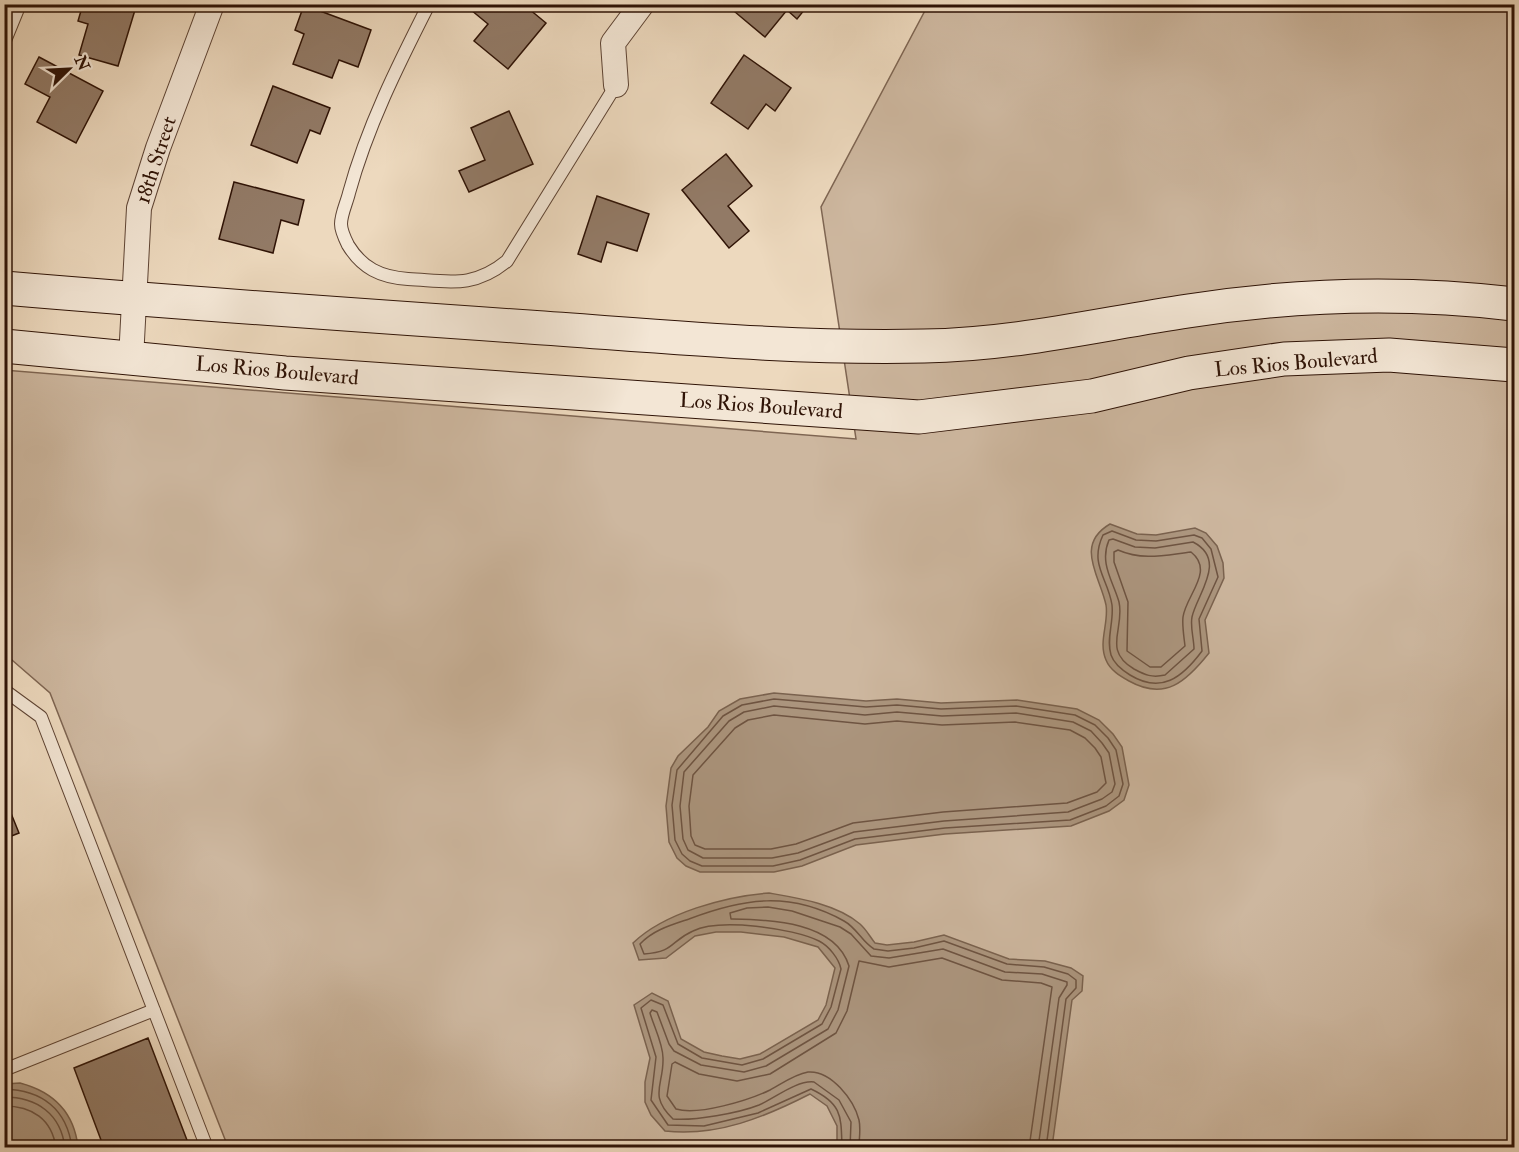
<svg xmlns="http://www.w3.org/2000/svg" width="1519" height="1152" viewBox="0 0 1519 1152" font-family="'IM FELL Double Pica',serif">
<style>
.green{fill:#cdb79f;stroke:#7e6552;stroke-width:1.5}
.water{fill:#ac967f;stroke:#7a624f;stroke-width:1.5}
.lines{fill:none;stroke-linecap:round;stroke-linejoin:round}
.shore{stroke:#6e5442;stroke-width:1.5}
.building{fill:#927a66;stroke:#2f1306;stroke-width:1.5}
.lane-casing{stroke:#5e4434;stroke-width:14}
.street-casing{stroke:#5e4434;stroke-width:26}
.secondary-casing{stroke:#2f1306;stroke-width:35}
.lane{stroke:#f3e6d5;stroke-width:12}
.street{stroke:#f3e6d5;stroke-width:24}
.secondary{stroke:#f3e6d5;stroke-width:33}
.labels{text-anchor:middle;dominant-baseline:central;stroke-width:5;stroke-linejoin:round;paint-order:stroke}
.street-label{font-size:21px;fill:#2f1306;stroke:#f3e6d5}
</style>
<rect width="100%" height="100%" fill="#edd9be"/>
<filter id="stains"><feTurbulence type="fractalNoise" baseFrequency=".00333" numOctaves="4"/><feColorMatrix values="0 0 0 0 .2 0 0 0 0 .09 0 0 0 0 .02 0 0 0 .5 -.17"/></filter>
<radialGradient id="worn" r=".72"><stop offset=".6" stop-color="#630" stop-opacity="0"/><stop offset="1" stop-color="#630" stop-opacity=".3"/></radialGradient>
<!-- green -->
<path class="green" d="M928,5H1514V1147H228L50,693L5,654L4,370L856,439L821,207Z"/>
<!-- water -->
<path class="water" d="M1110,524L1137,534L1156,535L1195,528L1206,533L1217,546L1223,563L1224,578L1205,620L1209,653C1186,682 1165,701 1129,681C1120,676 1110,670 1106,660C1098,642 1109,623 1106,605C1100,576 1074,545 1110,524Z
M774,693L866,701L897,699L941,703L1017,700L1077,709L1099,720L1113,734L1122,747L1129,785L1124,800L1109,811L1071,826L945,834L856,845L802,866L774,872H700L686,866L677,858L669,842L666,806L671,768L678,756L708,727L719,711L740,699Z
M769,893C798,898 837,904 860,924C866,929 870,937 875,943L887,945L914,942L944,935L1009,959L1045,961L1071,968L1083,976L1082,991L1072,1000L1052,1147H837V1126L827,1106L810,1094C765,1117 717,1137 665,1131L651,1115L645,1102V1082L650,1058L634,1005L652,993L668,1001L681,1039L704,1052L722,1056L740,1059L760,1054L818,1020L826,1005L835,968L818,947L784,937L741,932H716L695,936L666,958L639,960L633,943C664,913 726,896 769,893Z
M20,1083C54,1092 74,1112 78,1147H5V1084Z"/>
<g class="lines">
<!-- shore -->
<path class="shore" d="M1112,531L1136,540L1156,541L1194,535L1202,538L1211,549L1218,577L1199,619L1202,651C1182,678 1161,694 1130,675C1122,670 1114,664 1111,655C1106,639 1114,622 1112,605C1108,578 1089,565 1103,535Z
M1113,539L1135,547L1155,548L1193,542C1228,560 1197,594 1192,617C1190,627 1194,639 1194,649L1165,675C1152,678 1145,675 1134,669C1102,650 1125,629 1119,602C1113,581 1099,563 1109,540Z
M1118,550C1143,561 1165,555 1191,552C1215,571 1186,595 1183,617C1182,626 1184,637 1185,646L1161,667H1150L1127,651L1128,602L1114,562V552Z
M774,699L866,707L897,705L941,709L1016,706L1075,715L1095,725L1108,738L1116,750L1123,784L1119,796L1106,806L1070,820L945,828L855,839L800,860L773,866H702L690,861L682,854L675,840L672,805L677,770L723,716L742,705Z
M774,706L865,715L897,712L942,716L1016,713L1073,722L1091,731L1102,743L1109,753L1115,784L1112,792L1102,799L1068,812L944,821L854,832L798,853L772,858H703L688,850L683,839L680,806L684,772L729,721L744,712Z
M774,715L865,724L897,721L942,725L1015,722L1070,730L1085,738L1095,748L1101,757L1106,783L1097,792L1067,803L943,812L853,823L796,844L771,849H705L695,845L691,836L689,806L693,775L735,728L748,720Z
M4,1089C42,1090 67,1109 72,1148
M4,1097C37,1097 61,1114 65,1148
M4,1106C32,1106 52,1119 56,1148
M842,1148C841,1117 843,1104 811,1089L758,1113L704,1126L668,1125L651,1100L656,1057L641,1008L651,1000L663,1005L678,1044L702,1058L742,1065L763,1059L822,1024L831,1007L841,969C839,959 829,946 819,941C793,928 719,918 693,931C670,941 675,952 644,954L640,944C653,930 671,925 689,919C744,898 790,891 844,921C857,928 862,942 874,949L888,951L914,948L944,941L1007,964L1044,967L1068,974L1076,980V988L1066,999L1046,1148
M850,1148L851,1122L839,1100L814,1082C797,1080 775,1098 759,1105C739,1113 694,1121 673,1119C648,1095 664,1085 663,1058C663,1044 654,1027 650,1013L652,1010L657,1012L669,1044L674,1051L701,1065L744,1072L766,1066L828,1029L838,1010L849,966C835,921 770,920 731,919L730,913L747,908L768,907L792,911L840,927L851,934L871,956L889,958L943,949L1005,972L1042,974L1067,982V985L1059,998L1038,1148
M859,1148C859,1138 861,1129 859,1120C854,1100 831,1070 808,1072C795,1074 781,1084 770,1090C749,1100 698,1116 676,1109L667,1096L672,1064L675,1062L699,1074L737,1081L770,1074L836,1033L847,1011L859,961L889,967L942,958L1002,980L1041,983L1052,987L1029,1148"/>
</g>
<!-- building -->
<path class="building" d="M83,4H116L135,10L118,66L79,55L88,24L78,21Z
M523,4L546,23L508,69L474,41L488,24L465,5Z
M741,4H809L797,19L787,10L765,37L735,12Z
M304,5L371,30L358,67L339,60L332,78L293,64L304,34L295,30Z
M744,55L791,88L775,111L766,104L748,129L711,103Z
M39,57L103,91L76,143L37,122L50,97L25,84Z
M273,86L330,108L320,134L310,130L297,163L251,145Z
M509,111L533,164L469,192L459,171L485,160L471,128Z
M726,154L752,186L728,206L749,231L729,248L682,190Z
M234,182L304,200L298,225L281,220L273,253L219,239Z
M597,196L649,214L637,251L607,242L601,262L578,254Z
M4,796L19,833L4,839Z
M148,1038L190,1148H104L74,1068Z"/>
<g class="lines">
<!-- lane casing -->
<g class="lane-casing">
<path id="lane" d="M429,4C398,65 367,127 349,193C347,202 341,214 341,224C341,230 345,239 348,245C362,268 380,277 408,279C448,281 473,289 507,261L616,85
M4,43L20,4
M4,690L41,717L207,1148
M4,1070L154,1010"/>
</g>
<!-- street casing -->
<g class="street-casing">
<path id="street" d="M616,85L613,43L642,4
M131,359L139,208L158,148L212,4"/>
</g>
<!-- secondary casing -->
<g class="secondary-casing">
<path id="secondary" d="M4,288C179,303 354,315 529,327C660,336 792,349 924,346C1014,345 1100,324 1188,311C1297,294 1405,291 1514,304
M4,346L285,373L919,417L1092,396L1189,373L1284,359L1389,355L1514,365"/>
</g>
<!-- lane -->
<use href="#lane" class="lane"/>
<!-- street -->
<use href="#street" class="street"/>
<!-- secondary -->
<use href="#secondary" class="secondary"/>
</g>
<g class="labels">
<!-- street labels -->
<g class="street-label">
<text transform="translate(156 160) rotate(-72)">18th Street</text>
<text transform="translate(1296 363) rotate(-5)">Los Rios Boulevard</text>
<text transform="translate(277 371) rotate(5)">Los Rios Boulevard</text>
<text transform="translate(761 406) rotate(4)">Los Rios Boulevard</text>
</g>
</g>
<!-- margin -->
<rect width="1519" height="1152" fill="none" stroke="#edd9be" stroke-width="24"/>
<rect x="6" y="6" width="1507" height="1140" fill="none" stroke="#2f1306" stroke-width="3"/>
<rect x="12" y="12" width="1495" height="1128" fill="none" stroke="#2f1306" stroke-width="1.5"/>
<!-- north arrow -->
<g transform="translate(69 69) rotate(66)" stroke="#f3e6d5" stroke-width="4.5" paint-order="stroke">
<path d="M0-4.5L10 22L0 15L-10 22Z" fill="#2f1306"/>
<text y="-9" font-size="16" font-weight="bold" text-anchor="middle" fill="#2f1306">N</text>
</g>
<rect width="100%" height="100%" filter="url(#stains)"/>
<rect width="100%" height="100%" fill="url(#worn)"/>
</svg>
